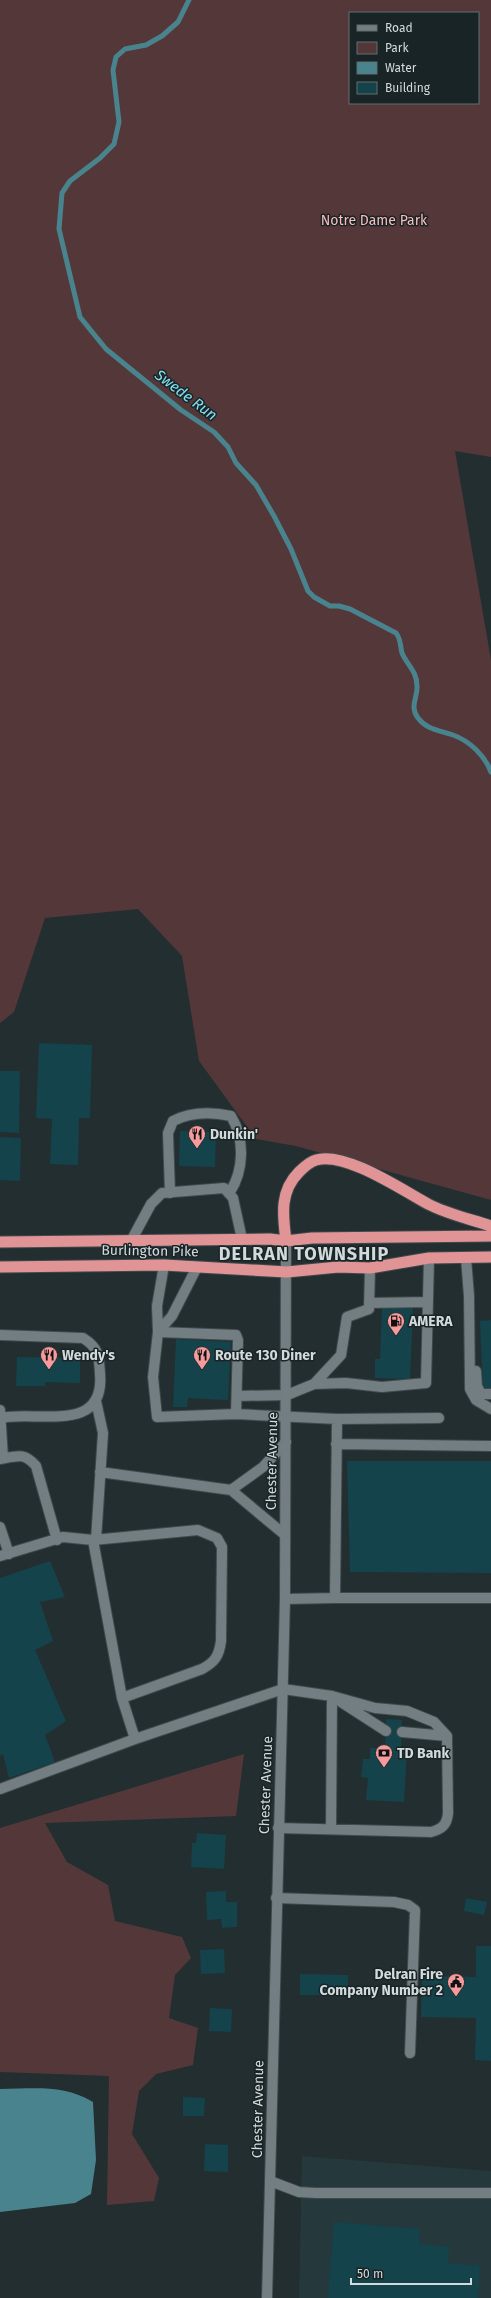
<svg xmlns="http://www.w3.org/2000/svg" width="491" height="2298" viewBox="0 0 491 2298" font-family="'Fira Sans',sans-serif">
<style>
.built{fill:#25383c}
.green{fill:#543839;fill-rule:evenodd}
.water{fill:#49848e}
.lines{fill:none;stroke-linecap:round;stroke-linejoin:round}
.stream{stroke:#49848e;stroke-width:5}
.building{fill:#14434b}
.service-casing{stroke:#40494b;stroke-width:12}
.tertiary-casing{stroke:#40494b;stroke-width:12}
.trunk-casing{stroke:#40494b;stroke-width:13}
.service{stroke:#727e81;stroke-width:10}
.tertiary{stroke:#727e81;stroke-width:10}
.trunk{stroke:#e19496;stroke-width:11}
.labels{text-anchor:middle;dominant-baseline:central;stroke-width:3;stroke-linejoin:round;paint-order:stroke}
.park-label{font-size:14px;fill:#fcbbbc;stroke:#192426}
.poi-label{font-size:14px;font-weight:bold;fill:#d3dadb;stroke:#192426;text-anchor:start}
.street-label{font-size:14px;fill:#d3dadb;stroke:#192426}
.water-label{font-size:15px;font-style:italic;fill:#80e0f1;stroke:#192426}
.district-label{font-size:18px;font-weight:bold;letter-spacing:1px;fill:#d3dadb;stroke:#192426}
</style>
<rect width="100%" height="100%" fill="#232e30"/>
<!-- built -->
<path class="built" d="M302,2156L491,2171V2298H299Z"/>
<!-- green -->
<path class="green" d="M0,0H491V457L455,451L491,660V1200L296,1146L256,1139L199,1061L182,956L138,909L45,918L14,1012L0,1023ZM350,13H478V103H350Z
M244,1754L236,1816L45,1823L67,1862L108,1885L115,1921L182,1937L191,1958L175,1975L169,2018L198,2028L193,2065L156,2074L139,2091L132,2134L159,2178L154,2201L107,2205L109,2076L0,2072V1828Z"/>
<!-- water -->
<path class="water" d="M0,2089C34,2089 63,2084 93,2102L96,2160L91,2194L75,2203L0,2212Z"/>
<g class="lines">
<!-- stream -->
<path class="stream" d="M189,0L178,22L162,36L146,45L125,49L116,57L113,70L119,122L114,144L100,158L70,181L62,193L59,229L80,317L106,349L181,410L214,432L228,447L236,463L256,485L274,516L291,549L308,591L314,597L330,606H339L350,609L396,633C401,639 400,645 402,653C407,665 417,671 417,686C418,697 409,706 418,718C427,730 439,730 453,735C470,741 485,756 491,772"/>
</g>
<!-- building -->
<path class="building" d="M39,1043L92,1045L90,1118H79L78,1165L50,1164L52,1119L36,1118Z
M0,1071H20L19,1133L0,1132Z
M180,1131L216,1132L215,1167L179,1166Z
M0,1137L21,1138L20,1181L0,1180Z
M382,1307L413,1308L410,1379L375,1378V1359H380Z
M491,1320V1390H483L480,1321Z
M176,1339L231,1342L228,1400L188,1398L187,1407H173Z
M17,1357L80,1358V1383L45,1382V1386H16Z
M347,1461H491V1573L350,1572Z
M50,1561L65,1597L40,1602L53,1641L35,1650L66,1721L45,1735L55,1762L9,1778L3,1754L0,1756V1578Z
M386,1719L402,1720L401,1749L407,1750L404,1802L366,1800L368,1778L361,1777L363,1759H370V1748H385Z
M197,1833L226,1835L224,1869L191,1867L192,1843H196Z
M226,1891V1902H237V1927L222,1928L221,1919L207,1920L206,1892Z
M466,1898L487,1902L484,1915L464,1911Z
M476,1946H491V2061L475,2060L476,2018L421,2017L422,1976L476,1977Z
M224,1949L225,1973L201,1974L200,1950Z
M300,1974L348,1975V1995H300Z
M210,2008L232,2009L231,2032L209,2031Z
M183,2097L205,2098L204,2116H183Z
M205,2144L228,2145V2172L204,2171Z
M334,2222L420,2229L419,2244L449,2247L448,2263L480,2266L478,2298H328Z"/>
<g class="lines">
<!-- service casing -->
<g class="service-casing">
<path id="service" d="M170,1193L168,1133L173,1121C191,1112 212,1112 231,1116C245,1139 244,1170 230,1192
M131,1241L151,1204L162,1193L224,1188L233,1198L242,1239
M466,1258L469,1296L470,1389L476,1400L491,1409
M164,1265L157,1306L158,1332L153,1377L157,1417L236,1414L337,1419L439,1418
M369,1303L428,1302
M158,1332L236,1335L238,1340L236,1414
M158,1332L172,1316L197,1267
M0,1335L83,1338C99,1348 99,1356 100,1374C105,1435 36,1410 0,1418
M476,1371L477,1386L481,1394H491
M314,1384L346,1383L382,1387L426,1383L429,1258
M237,1396L287,1395L314,1384L341,1355L347,1317L369,1309L370,1268
M0,1410L3,1458
M337,1419L335,1598H491
M336,1444L491,1446
M0,1459C17,1456 24,1452 36,1466L57,1540
M100,1472L231,1490
M0,1527L9,1554
M285,1535L231,1490L263,1467L286,1442
M93,1540L198,1530L217,1538L222,1547L221,1641C219,1656 215,1662 202,1669L122,1698
M96,1540L103,1433L96,1401
M0,1556L63,1537L93,1540L122,1698L135,1739L283,1689L332,1696L375,1708L407,1711L434,1722L447,1736L448,1813C447,1825 442,1829 431,1832L278,1828
M285,1599L335,1598
M341,1702L386,1731
M402,1732L447,1736
M0,1789L135,1739
M331,1829L332,1696
M276,1898L394,1902L408,1905L415,1910L410,2053
M270,2181L299,2192L316,2193H491"/>
</g>
<!-- tertiary casing -->
<g class="tertiary-casing">
<path id="tertiary" d="M267,2298L285,1599L286,1241"/>
</g>
<!-- trunk casing -->
<g class="trunk-casing">
<path id="trunk" d="M286,1241C283,1216 279,1192 299,1172C304,1167 309,1162 316,1160C345,1151 402,1190 428,1204C447,1214 470,1219 491,1226
M0,1242L270,1239L286,1241L312,1238L491,1236
M0,1267L164,1265L287,1272L338,1267L370,1268L429,1258L491,1257"/>
</g>
<!-- service -->
<use href="#service" class="service"/>
<!-- tertiary -->
<use href="#tertiary" class="tertiary"/>
<!-- trunk -->
<use href="#trunk" class="trunk"/>
</g>
<!-- icons -->
<defs>
<g id="restaurant-pin" transform="scale(0.9)"><path d="M0 17L-7.5 6A9.5 9.5 0 1 1 7.5 6Z" fill="#f59b9d" stroke="#192426"/><path d="M-5-6h1v4h1v-4h1v4h1v-4h1v5L-1.5 .5V6h-2V.5L-5-1ZM5-6V6H3V1.5H1.5Q1.5-4 5-6Z" fill="#111"/></g>
<g id="fuel-pin" transform="scale(0.9)"><path d="M0 17L-7.5 6A9.5 9.5 0 1 1 7.5 6Z" fill="#f59b9d" stroke="#192426"/><path d="M-5.5-6h7V0h2V4h1.3V-2.5L3-4.5l.8-.8L6-3V5H2.5V1h-1V6h-7ZM-4.2-4.7v3.2H.2V-4.7Z" fill="#111"/></g>
<g id="bank-pin" transform="scale(0.9)"><path d="M0 17L-7.5 6A9.5 9.5 0 1 1 7.5 6Z" fill="#f59b9d" stroke="#192426"/><path d="M-6-4H6V4H-6ZM0-2.3a2.3 2.3 0 1 0 0 4.6a2.3 2.3 0 1 0 0-4.6Z" fill="#111"/></g>
<g id="civic-pin" transform="scale(0.9)"><path d="M0 17L-7.5 6A9.5 9.5 0 1 1 7.5 6Z" fill="#f59b9d" stroke="#192426"/><path d="M-.6-6.5H3V-4.5H.6V-3L4-1V1h2V6H-6V1h2V-1L-.6-3ZM-1.2 2.5V6h2.4V2.5Z" fill="#111"/></g>
</defs>
<g fill-rule="evenodd">
<use href="#restaurant-pin" x="197" y="1134"/>
<use href="#fuel-pin" x="396" y="1321"/>
<use href="#restaurant-pin" x="49" y="1355"/>
<use href="#restaurant-pin" x="202" y="1355"/>
<use href="#bank-pin" x="384" y="1753"/>
<use href="#civic-pin" x="456" y="1982"/>
</g>
<g class="labels">
<!-- park labels -->
<g class="park-label">
<text x="374" y="220">Notre Dame Park</text>
</g>
<!-- poi labels -->
<g class="poi-label">
<text x="210" y="1134">Dunkin'</text>
<text x="409" y="1321">AMERA</text>
<text x="62" y="1355">Wendy's</text>
<text x="215" y="1355">Route 130 Diner</text>
<text x="397" y="1753">TD Bank</text>
<text x="443" y="1974" text-anchor="end">Delran Fire<tspan x="443" dy="16">Company Number 2</tspan></text>
</g>
<!-- street labels -->
<g class="street-label">
<text transform="translate(150 1251) rotate(1)">Burlington Pike</text>
<text transform="translate(272 1461) rotate(-89)">Chester Avenue</text>
<text transform="translate(266 1785) rotate(-88)">Chester Avenue</text>
<text transform="translate(258 2109) rotate(-89)">Chester Avenue</text>
</g>
<!-- water labels -->
<g class="water-label">
<text transform="translate(186 395) rotate(37)">Swede Run</text>
</g>
<!-- district labels -->
<g class="district-label">
<text x="304" y="1254">DELRAN TOWNSHIP</text>
</g>
</g>
<!-- legend -->
<rect x="349" y="12" width="130" height="92" fill="#192426" stroke="#636d6e"/>
<rect x="357" y="25" width="20" height="6" fill="#727e81" stroke="#636d6e"/>
<text x="385" y="32" font-size="12" fill="#d3dadb">Road</text>
<rect x="357" y="42" width="20" height="12" fill="#543839" stroke="#636d6e"/>
<text x="385" y="52" font-size="12" fill="#d3dadb">Park</text>
<rect x="357" y="62" width="20" height="12" fill="#49848e" stroke="#636d6e"/>
<text x="385" y="72" font-size="12" fill="#d3dadb">Water</text>
<rect x="357" y="82" width="20" height="12" fill="#14434b" stroke="#636d6e"/>
<text x="385" y="92" font-size="12" fill="#d3dadb">Building</text>
<!-- scale -->
<path d="M351 2278v6h120v-6" fill="none" stroke="#d3dadb" stroke-width="2"/>
<text x="357" y="2278" font-size="12" fill="#d3dadb" stroke="#192426" stroke-width="3" paint-order="stroke">50 m</text>
</svg>
